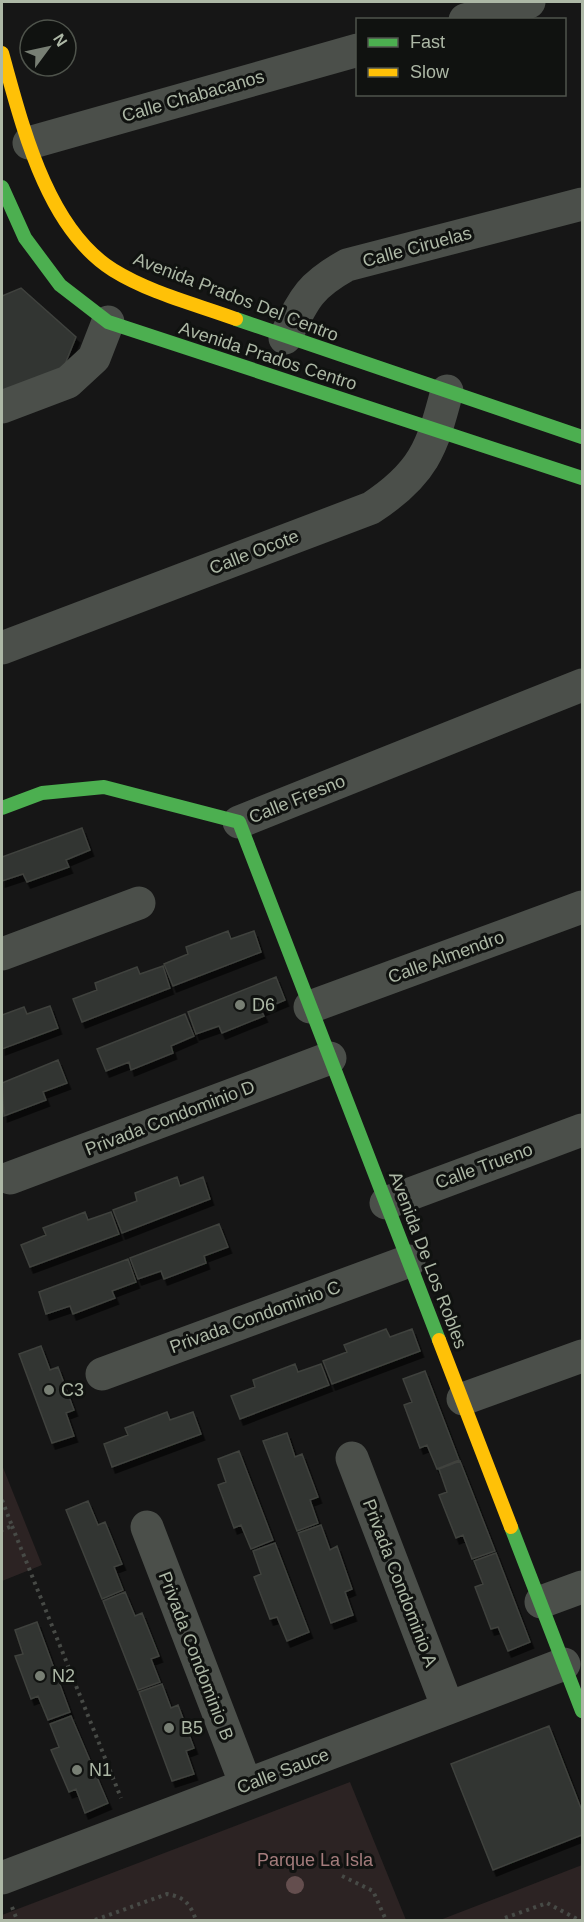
<svg xmlns="http://www.w3.org/2000/svg" width="584" height="1922" viewBox="0 0 584 1922" font-family="Helvetica,sans-serif">
<style>
.green{fill:#2c2323}
.building{fill:#333432;stroke:#3f423e;stroke-width:1.5;filter:url(#shadow)}
.lines{fill:none;stroke-linecap:round;stroke-linejoin:round}
.path{stroke:#474a46;stroke-width:4;stroke-dasharray:3 4.5;stroke-linecap:butt}
.street{stroke:#4b4f4a;stroke-width:33}
.fast{stroke:#4caf50;stroke-width:14}
.slow{stroke:#ffc107;stroke-width:14}
.tree{fill:#644e4e}
.poi-dot{fill:#787f74;stroke:#101210;stroke-width:2}
.labels{text-anchor:middle;dominant-baseline:central;stroke-width:6;stroke-linejoin:round;paint-order:stroke}
.street-label{font-size:18px;fill:#adb8a6;stroke:#101210}
.poi-label{font-size:18px;fill:#adb8a6;stroke:#101210;text-anchor:start}
.park-label{font-size:18px;fill:#a47c7c;stroke:#101210}
</style>
<defs>
<filter id="shadow"><feDropShadow dx="3.5" dy="6" stdDeviation="0" flood-color="#0009"/></filter>
</defs>
<rect width="100%" height="100%" fill="#161616"/>
<!-- green -->
<path class="green" d="M2,1465L42,1565L2,1581Z
M350,1782L406,1920H2V1915Z
M582,1865V1920H440Z"/>
<!-- building -->
<path class="building" d="M21,288L76,337L59,379L2,401V296Z
M82,828L90,850L66,860L69,867L27,882L23,874L2,881V857Z
M228,931L231,939L254,931L261,952L173,986L164,964L188,954L186,947Z
M163,966L170,988L82,1022L73,999L97,990L95,983L137,967L140,974Z
M276,977L285,1000L261,1010L264,1016L222,1033L219,1026L196,1034L188,1012Z
M50,1006L58,1028L2,1049V1015L24,1007L27,1014Z
M185,1014L194,1036L171,1046L173,1053L131,1070L129,1062L106,1071L97,1049Z
M58,1060L67,1083L43,1092L46,1100L4,1116L2,1083Z
M177,1177L180,1186L203,1177L210,1199L122,1233L113,1210L137,1201L135,1193Z
M85,1212L88,1220L111,1212L119,1234L30,1267L21,1245L46,1235L43,1228Z
M219,1224L228,1247L204,1256L206,1263L164,1279L161,1271L138,1279L130,1258Z
M128,1259L136,1282L112,1291L115,1298L73,1314L70,1306L46,1314L39,1292Z
M386,1329L390,1337L412,1329L420,1351L332,1384L323,1361L347,1352L344,1345Z
M41,1346L50,1370L58,1367L74,1410L66,1413L74,1436L52,1443L19,1354Z
M295,1364L298,1372L321,1364L329,1385L240,1419L231,1396L255,1387L253,1380Z
M425,1371L459,1460L437,1469L427,1445L420,1448L404,1405L412,1402L403,1379Z
M167,1412L170,1420L193,1412L201,1434L112,1467L104,1444L128,1435L125,1428Z
M287,1433L295,1457L302,1454L318,1497L310,1500L318,1523L297,1531L263,1441Z
M239,1451L273,1540L251,1549L241,1525L234,1528L218,1485L226,1482L218,1459Z
M460,1461L495,1551L472,1559L463,1535L456,1538L439,1495L447,1492L439,1469Z
M88,1501L98,1525L105,1522L122,1564L114,1567L123,1590L102,1599L66,1510Z
M321,1525L330,1550L337,1546L352,1589L345,1592L353,1615L331,1623L298,1533Z
M275,1543L309,1632L287,1641L277,1617L270,1619L254,1577L261,1574L253,1551Z
M496,1553L530,1642L508,1651L498,1627L491,1629L475,1587L483,1584L474,1561Z
M125,1592L135,1616L142,1613L159,1656L151,1659L160,1682L138,1690L103,1601Z
M37,1622L70,1712L48,1720L38,1696L31,1699L15,1656L23,1654L15,1630Z
M162,1684L171,1708L178,1705L194,1748L186,1751L194,1774L172,1781L139,1692Z
M71,1716L108,1803L85,1813L76,1789L69,1792L51,1750L59,1747L50,1724Z
M549,1726L582,1811V1835L493,1870L451,1764Z"/>
<g class="lines">
<!-- path -->
<path class="path" d="M2,1500L12,1526L2,1530
M12,1526L121,1798
M342,1876L373,1891L386,1920
M12,1907L17,1920
M505,1918L547,1903L579,1920
M95,1920L167,1894C185,1897 190,1904 196,1920"/>
<!-- street -->
<path class="street" d="M465,20L529,2
M29,143L358,50
M285,338C304,299 308,287 347,265L582,204
M2,407L68,382L94,358L108,322
M2,648L371,508C423,474 432,449 447,391
M239,822L582,685
M2,954L139,903
M310,1007L582,907
M10,1178L330,1058
M386,1203L582,1130
M102,1374L409,1261
M463,1399L582,1356
M352,1458L448,1708
M147,1527L246,1785
M541,1602L582,1587
M2,1878L564,1664"/>
<!-- fast -->
<path class="fast" d="M2,187L25,238L60,285L108,322L582,478
M236,319L582,437
M2,808L42,793L104,787L239,822L439,1340
M511,1527L582,1711"/>
<!-- slow -->
<path class="slow" d="M2,53C22,124 46,228 113,270C150,293 195,304 236,319
M439,1340L511,1527"/>
</g>
<!-- trees -->
<circle class="tree" cx="295" cy="1885" r="9"/>
<!-- markers -->
<g class="poi-dot">
<circle cx="240" cy="1005" r="6"/>
<circle cx="49" cy="1390" r="6"/>
<circle cx="40" cy="1676" r="6"/>
<circle cx="169" cy="1728" r="6"/>
<circle cx="77" cy="1770" r="6"/>
</g>
<g class="labels">
<!-- street labels -->
<g class="street-label">
<text transform="translate(193 96) rotate(-16)">Calle Chabacanos</text>
<text transform="translate(417 247) rotate(-15)">Calle Ciruelas</text>
<text transform="translate(236 297) rotate(21)">Avenida Prados Del Centro</text>
<text transform="translate(268 356) rotate(18)">Avenida Prados Centro</text>
<text transform="translate(254 552) rotate(-21)">Calle Ocote</text>
<text transform="translate(297 799) rotate(-22)">Calle Fresno</text>
<text transform="translate(446 957) rotate(-20)">Calle Almendro</text>
<text transform="translate(170 1118) rotate(-21)">Privada Condominio D</text>
<text transform="translate(484 1166) rotate(-20)">Calle Trueno</text>
<text transform="translate(428 1260) rotate(69)">Avenida De Los Robles</text>
<text transform="translate(255 1317) rotate(-20)">Privada Condominio C</text>
<text transform="translate(400 1583) rotate(69)">Privada Condominio A</text>
<text transform="translate(196 1656) rotate(69)">Privada Condominio B</text>
<text transform="translate(283 1771) rotate(-21)">Calle Sauce</text>
</g>
<!-- poi labels -->
<g class="poi-label">
<text x="252" y="1005">D6</text>
<text x="61" y="1390">C3</text>
<text x="52" y="1676">N2</text>
<text x="181" y="1728">B5</text>
<text x="89" y="1770">N1</text>
</g>
<!-- park labels -->
<g class="park-label">
<text x="315" y="1860">Parque La Isla</text>
</g>
</g>
<!-- border -->
<rect width="584" height="1922" fill="none" stroke="#adb8a6" stroke-width="6"/>
<!-- legend -->
<rect x="356" y="18" width="210" height="78" fill="#101210" stroke="#4f544c" stroke-width="1.5"/>
<rect x="368" y="38" width="30" height="9" fill="#4caf50" stroke="#4f544c" stroke-width="1.5"/>
<text x="410" y="48" font-size="18" fill="#adb8a6">Fast</text>
<rect x="368" y="68" width="30" height="9" fill="#ffc107" stroke="#4f544c" stroke-width="1.5"/>
<text x="410" y="78" font-size="18" fill="#adb8a6">Slow</text>
<!-- north arrow -->
<g transform="translate(48 48) rotate(57)"><circle r="28" fill="#101210" stroke="#4f544c" stroke-width="1.5"/>
<path d="M0-4.5L10 22L0 15L-10 22Z" fill="#787f74"/>
<text y="-9" font-size="16" font-weight="bold" text-anchor="middle" fill="#adb8a6">N</text>
</g>
</svg>
